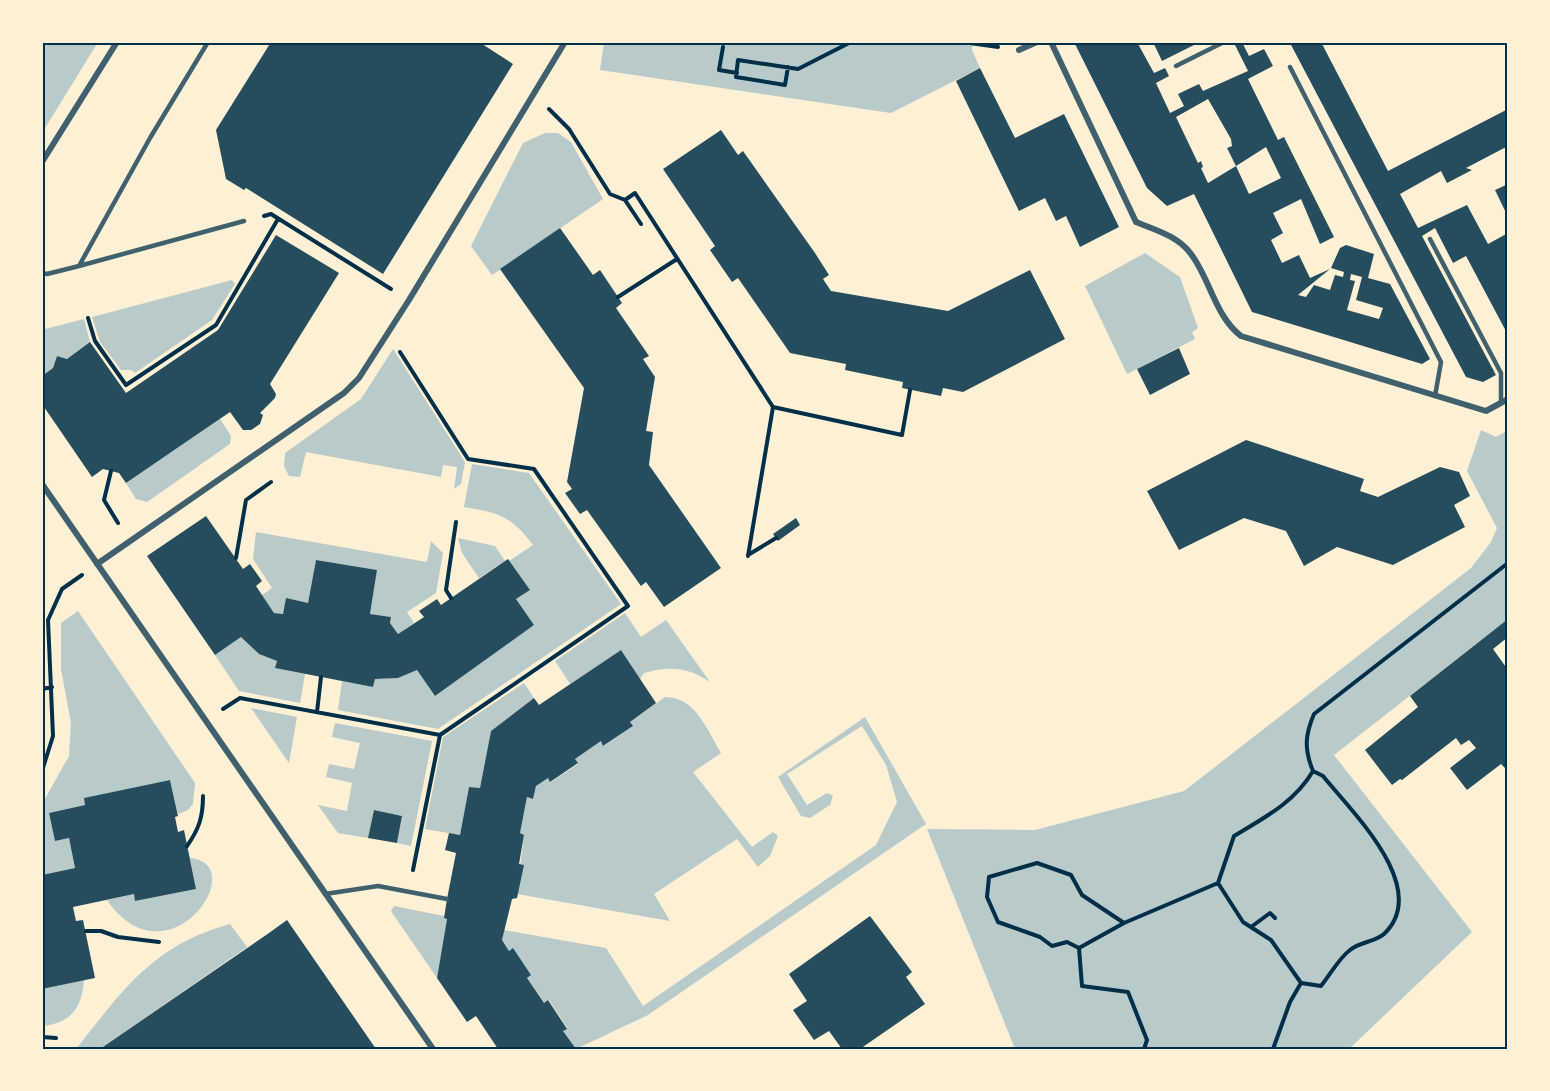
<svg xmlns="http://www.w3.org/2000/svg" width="1550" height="1091" viewBox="0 0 1550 1091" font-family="Rubik,sans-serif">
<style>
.green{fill:#b9caca}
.building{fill:#264d5e;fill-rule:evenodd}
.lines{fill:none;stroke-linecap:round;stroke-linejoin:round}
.path{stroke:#003049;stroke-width:4}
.service{stroke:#3f606c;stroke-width:4.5}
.minor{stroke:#3f606c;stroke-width:6}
.neatline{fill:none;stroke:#003049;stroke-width:2}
</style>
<rect width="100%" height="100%" fill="#fdf0d5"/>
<!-- green -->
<path class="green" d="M42,42H98L42,133Z
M604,42H973L972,50L980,68L891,113L600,70Z
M545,133H558L571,142L603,199L492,275L471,246L523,143Z
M1145,253L1180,277L1198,328L1192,332L1195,339L1127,374L1085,286Z
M232,280L235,284L212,320L135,373L131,370H121L100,342L92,317Z
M42,318L45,329L84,319L90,342L67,359L57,356L53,368L42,376Z
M393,349L465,462L461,484L454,489L457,467L443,465L441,477L306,452L300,477L289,476L284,466L285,453L361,399Z
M220,419L231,436L230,444L147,502L136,499L126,483Z
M1481,430L1496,437L1508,430V619L1334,755L1472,932L1349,1049H1015L927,829L1035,830L1184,791L1471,568L1491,542L1497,528L1467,471Z
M472,464L529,473L621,604L438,729L338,710L342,681L373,687L375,679L398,678L417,670L435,696L534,625L516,599L530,590L509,561L533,545C510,515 499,513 464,507Z
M256,532L427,562L431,541L443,553L436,593L407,612L414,623L398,634L390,623L391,617L370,614L377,570L316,560L308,603L286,599L283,614L274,613L262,595L272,588L253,559Z
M458,538L495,546L505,561L479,578L462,553Z
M78,611L195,783L193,804L188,810L178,814L170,780L85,798V805L49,813L55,841L69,838L75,868L42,875V804L69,756L71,723L61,669V623Z
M625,613L641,637L666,620L710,682C688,667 669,666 644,673L640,679L621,650L570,684L555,661Z
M241,637L259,654L277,661L276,668L305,674L300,703L239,691L215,655Z
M524,683L534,698L491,731L480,788L469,787L460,835L425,829L443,737Z
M665,697C696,697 707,730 721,753L693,772L752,847L773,832L778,836L770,856L758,867L737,839L654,894L670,921L517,894L524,835L520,833L527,797L533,799L536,786L548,778L551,782L578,764L575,759L601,741L604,746L632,727L630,722Z
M251,708L297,717L289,763Z
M865,717L926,824L648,1015L576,1049L563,1031L567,1028L549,1000L544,1003L527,978L531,975L513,949L509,951L502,940L504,930L606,948L643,1006L876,845L897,802L886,765L862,726L787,774L807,805L827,793L833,796L830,805L810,818L801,816L778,777Z
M335,723L432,741L411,846L397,843L402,816L374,810L368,838L338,833L318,805L347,811L352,783L326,777L329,764L354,769L360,743L332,737Z
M190,858C253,864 168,988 107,900L134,894L136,901L196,889Z
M394,906L444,916L447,919L437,978L391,911Z
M230,924L247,947L100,1049H76C123,990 153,945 230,924Z
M84,980C82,1008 71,1023 42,1026V989Z"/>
<!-- building -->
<path class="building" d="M271,42H479L513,64L383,274L246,188L244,190L226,179L216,130Z
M1074,42H1137L1154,73L1165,68L1169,76L1156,83L1170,113L1184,106L1178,94L1199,84L1203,91L1248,71L1234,43L1242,42L1249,56L1264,49L1273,66L1248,79L1278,140L1284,137L1334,237L1320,244L1301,199L1273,213L1283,233L1271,240L1282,263L1299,255L1310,278L1330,269L1298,295L1306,297L1314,285L1330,290L1335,275L1343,277L1344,272L1331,268L1340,248L1346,245L1374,254L1368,278L1390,284L1430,359L1422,364L1252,312L1194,194L1167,206L1147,188ZM1208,99L1231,139L1232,146L1227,148L1236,166L1208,183L1201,168L1203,167L1201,161L1198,163L1176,117ZM1266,147L1281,178L1249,194L1236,166ZM1351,274L1362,277L1356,300L1383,308L1379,319L1347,310L1355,281L1350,280Z
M1153,42H1200L1162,61Z
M1321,42L1388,171L1508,109V146L1466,168L1472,170L1447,183L1441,171L1400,194L1418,228L1467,205L1488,244L1508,233V335L1466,256L1453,263L1435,228L1422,236L1496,375L1483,382L1466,377L1290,43Z
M980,68L1015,138L1064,114L1119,227L1080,247L1066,216L1056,221L1045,198L1019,211L956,81Z
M721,130L738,155L743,151L815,253L829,275L823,279L831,291L948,311L1030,270L1065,339L963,392L943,388L941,396L902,388L903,382L845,370L846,364L790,353L738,278L732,282L710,250L715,246L663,169Z
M1508,184V217L1495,190Z
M560,228L593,275L600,270L622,303L616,308L649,356L643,359L655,377L646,431L653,432L649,465L721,568L664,607L646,582L641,586L587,510L580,514L565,493L572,489L567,482L584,388L500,269Z
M276,235L339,273L270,384L276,394L275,398L260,413L263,415L260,424L251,430H243L230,412L126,483L119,473L103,469L92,477L42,404V376L53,368L57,356L67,359L90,342L126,393L218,330Z
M1179,348L1190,374L1150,395L1137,369Z
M1246,440L1364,479L1360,491L1378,497L1440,467L1459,472L1470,496L1454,505L1465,527L1393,565L1337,547L1304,566L1286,531L1244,518L1179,550L1147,491Z
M206,516L243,569L250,564L262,581L256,586L274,613L283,614L286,598L308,603L316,560L377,570L370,614L391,617L390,623L398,634L424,617L419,611L437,599L441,605L508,559L530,590L516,599L534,625L435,696L417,670L398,678L375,679L373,687L275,668L277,661L259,654L241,637L215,655L147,556Z
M796,518L800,525L778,541L773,534Z
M1508,619V637L1493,649L1508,670V771L1501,764L1467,790L1450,768L1476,748L1469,740L1461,745L1456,738L1402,780L1400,779L1392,785L1365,750L1418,707L1410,696Z
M621,650L656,703L630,722L633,726L603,746L601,741L575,759L578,763L550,782L548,778L536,786L533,799L527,797L520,833L524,835L519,864L524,865L517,898L512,899L502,940L509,951L513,948L531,975L527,978L544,1003L548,1000L567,1029L563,1031L576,1049H498L476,1016L467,1022L437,978L447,919L444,918L447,899L456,853L445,850L449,833L460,835L469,787L480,788L491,731L534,698L539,705Z
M170,780L178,816L175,817L178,832L184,830L196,889L135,901L134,894L73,907L76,921L83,920L95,978L42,989V875L75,868L69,838L55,841L49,813L85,805L84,798Z
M374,810L402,816L397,843L368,838Z
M870,916L912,972L906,977L925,1004L860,1049H842L829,1031L814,1040L793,1010L807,1001L789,974Z
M287,920L376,1049H100L269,933Z"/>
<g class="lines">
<!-- path -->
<path class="path" d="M963,42L998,47
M723,47L719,70L737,73
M788,67L785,85L736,77L738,60L798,69L851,42
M549,109L569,129L610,194L625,200L641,224
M625,200L635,193L773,407L902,435L910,390
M264,216L271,214L391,289
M618,297L677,259
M88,318L95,341L126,385L216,325L278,219
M400,352L468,459L534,469L628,606L440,735L413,870
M111,471L104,500L118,523
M748,555L776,538
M748,556L773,407
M236,558L246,500L271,482
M451,598L446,590L456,522
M42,689L52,687
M223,709L240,698L440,735
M317,712L321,677
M42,771L53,736L48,620L62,589L82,575
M1313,771C1295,802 1264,818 1234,836L1218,883L1243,922L1271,940L1301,983L1321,986C1330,975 1339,958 1350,950C1359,942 1375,942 1384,934C1432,888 1351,811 1323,776L1313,771C1304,749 1305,735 1314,714L1508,563
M187,846C199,829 203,817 203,796
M1251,927L1270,913L1275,918
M86,931H101L118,937L159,942
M1079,948L1067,942L1052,946L1040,937L998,922L987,897L989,877L1037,863L1071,875L1082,895L1124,923
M42,1037L56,1038
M1144,1049L1147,1040L1128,992L1082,986L1079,948L1124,923L1218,883
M1273,1049L1290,1002L1301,983"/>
<!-- service -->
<path class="service" d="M1176,66L1224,42
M1290,67L1441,362L1435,396
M1430,239L1501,373V402
M79,266L244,221
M42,273L47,274L79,266L150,138L208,42
M325,894L378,886L447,899"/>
<!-- minor -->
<path class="minor" d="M1051,42L1136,222C1155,230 1178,236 1191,254C1210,279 1215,316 1241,336L1486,411L1508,399
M1019,50L1037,42
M42,162L117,42
M42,484L433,1049
M97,564L344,393L359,378L409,300L565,42"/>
</g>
<!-- border -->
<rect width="1550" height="1091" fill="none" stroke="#fdf0d5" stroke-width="87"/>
<rect x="44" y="44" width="1462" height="1004" class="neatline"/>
</svg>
